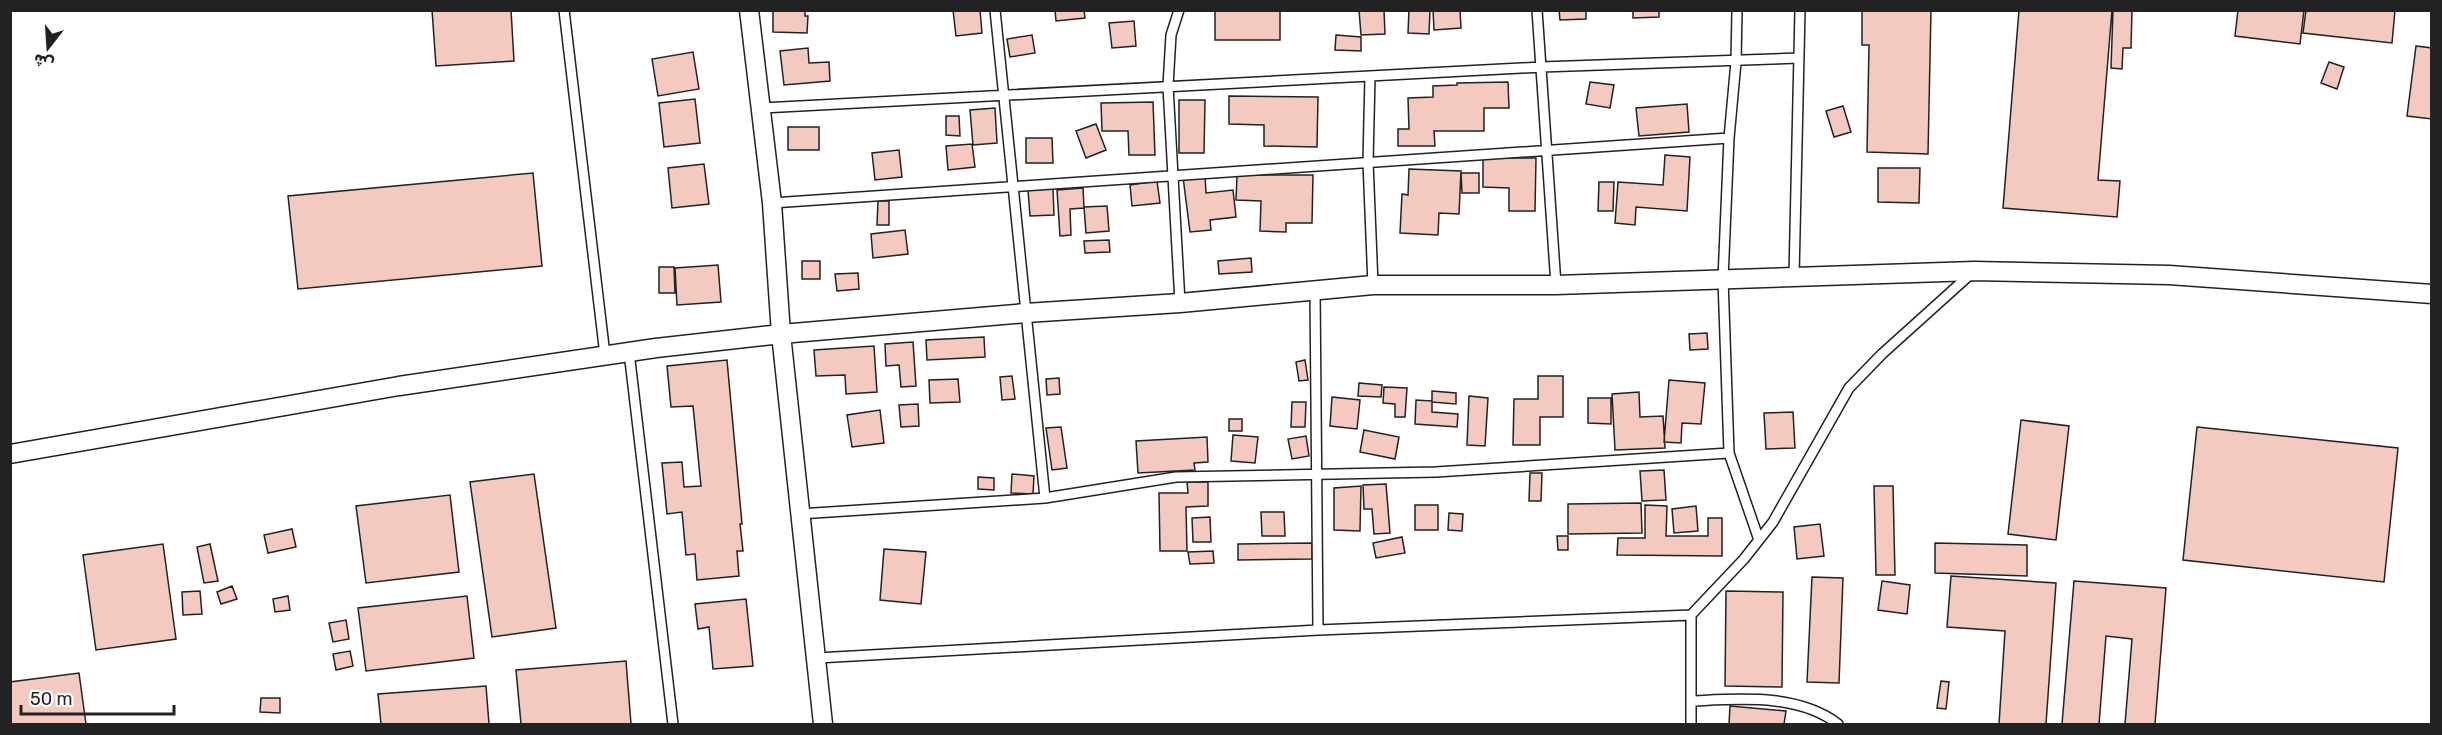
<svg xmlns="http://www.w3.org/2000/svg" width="2442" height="735" viewBox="0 0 2442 735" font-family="Rubik,'Noto Sans Arabic',sans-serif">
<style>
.building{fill:#f3c9c0;stroke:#222;stroke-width:1.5}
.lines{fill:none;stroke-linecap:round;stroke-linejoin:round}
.lane-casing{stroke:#222;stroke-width:12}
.street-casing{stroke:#222;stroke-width:21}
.lane{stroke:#fff;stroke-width:9}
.street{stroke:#fff;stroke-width:18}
</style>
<rect width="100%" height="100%" fill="#fff"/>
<!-- building -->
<path class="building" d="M432,10H511L514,61L436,66Z
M773,10H805V16H808L807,33L773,32Z
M953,10H980L982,33L956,36Z
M1055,10H1084L1085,18L1056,21Z
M1215,10H1280V40H1215Z
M1359,10H1384L1385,34L1361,35Z
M1409,10H1430L1429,34L1408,33Z
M1433,10H1460L1461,28L1434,30Z
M1559,10H1586V19L1560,20Z
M1633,10H1659V17L1633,18Z
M1862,10H1931L1928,154L1867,152L1869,45H1862Z
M2019,10H2112L2098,180L2120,181L2117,217L2003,208Z
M2113,10H2132L2131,48H2123L2122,69L2111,68Z
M2238,10H2304L2300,44L2235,36Z
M2306,10H2395L2392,43L2303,33Z
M1134,21L1136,46L1112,48L1109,23Z
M1032,35L1035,53L1010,57L1007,39Z
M1336,35L1361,37V51L1335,50Z
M2416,46L2432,48V119L2407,116Z
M808,48L809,63L829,62L830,81L784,85L780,51Z
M693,52L699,89L658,96L652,59Z
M2329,62L2344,67L2337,89L2321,83Z
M1508,82L1509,108H1484V131H1434L1435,146H1398V129H1409L1408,98L1433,97V86L1457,85V83Z
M1590,82L1614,85L1610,108L1586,104Z
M1229,96L1318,97L1317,147L1264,146V125L1229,124Z
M695,99L700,143L664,147L659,103Z
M1179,100H1205L1204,153H1179Z
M1153,102L1155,155H1129L1128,131H1102L1101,103Z
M1687,104L1689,132L1639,136L1636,108Z
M1843,106L1851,132L1834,137L1826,111Z
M995,108L997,143L973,145L970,110Z
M946,116H959L960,136L946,135Z
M1096,124L1106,150L1086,158L1076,131Z
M788,127H819V150H788Z
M1026,138H1052L1053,163H1026Z
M972,144L975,167L948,170L946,146Z
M899,150L902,177L875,180L872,153Z
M1665,155L1690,157L1687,211L1636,207L1635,225L1615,223L1618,182L1663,185Z
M1483,158H1536L1535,211H1509V188L1483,187Z
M704,164L709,204L672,208L668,168Z
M1878,168H1920L1919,203L1878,202Z
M1409,169L1461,171L1459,214L1439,213L1438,235L1400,233L1402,194L1408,195Z
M533,173L542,266L298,289L288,196Z
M1461,173H1479V193H1462Z
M1205,175L1206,193L1233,190L1236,217L1210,220L1211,230L1190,232L1183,177Z
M1237,175H1313L1312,223H1286V232L1260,231L1261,201L1236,200Z
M1157,181L1160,203L1132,206L1130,185Z
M1599,182H1614L1613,211H1598Z
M1083,188L1084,208L1070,209L1071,235L1060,236L1057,190Z
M1053,189L1054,215L1030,216L1028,190Z
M878,201H889V225H877Z
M1107,206L1109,231L1086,233L1084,207Z
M905,230L908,254L873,258L871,234Z
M1109,240L1110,252L1085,253L1084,241Z
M1251,258L1252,272L1219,274L1218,261Z
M802,261H820V279H802Z
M718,265L721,302L677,305L675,268Z
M659,267H674L675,293H659Z
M858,273L859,289L837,291L835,274Z
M1707,333L1708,349L1690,350L1689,334Z
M984,337L985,357L927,360L926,340Z
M913,342L916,386L901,387L899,365L886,366L885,344Z
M874,346L877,392L846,394L845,375L816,376L814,350Z
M727,360L742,524H740L743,551H737L739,576L697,580L695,554L686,555L682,512L667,514L662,463L682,462L684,487L701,486L693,406L671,407L667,366Z
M1305,360L1308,380L1299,381L1296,362Z
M1012,376L1015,399L1002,400L1000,377Z
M1538,376H1563V417H1540V445H1513L1514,399H1538Z
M1059,378L1060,394L1047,395L1046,379Z
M958,379L960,402L930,403L929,380Z
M1669,380L1705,383L1701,424L1682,423L1681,443L1664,442Z
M1359,383L1382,385L1381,397L1358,396Z
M1384,387L1407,388L1405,417H1395V404L1383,403Z
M1432,391L1456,393V404L1432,402V412L1458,414L1457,427L1415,424L1416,400L1432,401Z
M1639,392L1640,417L1663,416L1665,448L1615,450L1612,394Z
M1469,396L1488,398L1485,446L1467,445Z
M1332,397L1360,400L1357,429L1330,426Z
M1588,398H1611V424L1588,423Z
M1292,402H1306L1305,427H1291Z
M918,404L919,426L901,427L899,405Z
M880,410L884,443L852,447L847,415Z
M1793,412L1795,448L1766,449L1764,413Z
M1229,419H1242V431H1229Z
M2021,420L2069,426L2056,540L2008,534Z
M1061,427L1067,468L1052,470L1046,428Z
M2197,427L2398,448L2384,582L2183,560Z
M1364,430L1399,437L1395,459L1360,452Z
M1233,435L1258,437L1255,463L1231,461Z
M1306,436L1309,456L1292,459L1288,439Z
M1207,437L1208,462L1194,463L1195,470L1138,473L1136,441Z
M1664,470L1666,500L1642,501L1640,471Z
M1530,473H1542L1541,501H1529Z
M534,474L556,628L492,637L470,482Z
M1012,474L1034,476L1033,494L1011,493Z
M978,477L994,478V490L978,489Z
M1187,482H1208V506L1186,507L1187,551H1160L1159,493H1188Z
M1386,484L1390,533L1374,534L1372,509H1364L1363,485Z
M1361,486L1360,531L1334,530V488Z
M1874,486H1893L1895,575H1876Z
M450,495L459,572L366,583L356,506Z
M1641,503L1642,533L1568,534V504Z
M1415,505H1438V530H1415Z
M1645,505L1667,506L1666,536H1708V518H1722V556L1617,555L1618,538H1645Z
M1696,506L1698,531L1674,533L1672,509Z
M1261,512H1284L1285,536H1262Z
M1449,513L1463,514L1462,531L1448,530Z
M1210,517L1211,542H1193L1192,518Z
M1820,524L1824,556L1797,559L1794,527Z
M292,529L296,547L268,553L264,535Z
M1557,536H1568V550H1558Z
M1402,537L1405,553L1376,558L1373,543Z
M1312,543V559L1238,560V544Z
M1935,543L2027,545V576L1935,573Z
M163,544L176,639L96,650L83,555Z
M210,544L218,581L204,583L197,547Z
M884,549L926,552L921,604L880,600Z
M1213,551L1214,563L1190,564L1188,552Z
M1951,576L2056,583L2046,724H1999L2005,631L1947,627Z
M1812,577L1843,578L1839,683L1807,682Z
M1882,581L1910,585L1907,614L1878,610Z
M2074,581L2166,588L2155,724H2125L2132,639L2106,636L2099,724H2062Z
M232,586L237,599L221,604L217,592Z
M200,591L202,614L183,615L182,592Z
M1726,591L1783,592L1782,687L1725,686Z
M288,596L290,610L275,612L273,599Z
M467,596L474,658L366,671L358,608Z
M746,599L753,666L713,669L709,627L698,629L695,604Z
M346,620L349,639L333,642L329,623Z
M350,651L353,666L336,670L333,654Z
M626,661L631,724H521L516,670Z
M79,673L86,724H10V682Z
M1941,681L1949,682L1946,709L1937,708Z
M486,686L489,724H381L378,694Z
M261,698H280V713L260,712Z
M1730,706L1786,711L1784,724H1729Z"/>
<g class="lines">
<!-- lane casing -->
<g class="lane-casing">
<path id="lane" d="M564,10L605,355
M995,10L1045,498
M1179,10L1171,35L1168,86L1180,303
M1537,10L1556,285
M1737,10L1736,62L1729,138L1723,279L1729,453L1759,540
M1370,76L1368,162L1373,285
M762,108L1541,67L1799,58
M772,203L1729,138
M1794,276L1800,10
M1315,290L1318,630
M629,352L673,724
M799,514L1045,498L1176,477L1436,472L1729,453
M1691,615V724
M817,658L1318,630L1691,615L1744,559L1773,522L1849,388L1882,354L1973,272
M1691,701C1739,699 1797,693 1838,724"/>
</g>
<!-- street casing -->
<g class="street-casing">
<path id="street" d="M749,10L772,203L781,334L823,724
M10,454L399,386L656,348L781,334L1026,313L1180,303L1373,285H1556L1974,271L2169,275L2432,294"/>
</g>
<!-- lane -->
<use href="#lane" class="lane"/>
<!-- street -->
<use href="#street" class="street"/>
</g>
<!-- border -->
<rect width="2442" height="735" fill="none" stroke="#222222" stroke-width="24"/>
<!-- north arrow -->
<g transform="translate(48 48) rotate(197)" stroke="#ffffff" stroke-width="4.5" paint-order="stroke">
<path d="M0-4.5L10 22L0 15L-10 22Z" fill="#222222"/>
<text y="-9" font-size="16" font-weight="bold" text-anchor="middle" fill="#222222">ش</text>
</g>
<!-- scale -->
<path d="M21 705v9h153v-9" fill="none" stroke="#222222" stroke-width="3"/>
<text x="30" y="705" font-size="18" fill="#222222" stroke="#ffffff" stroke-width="4.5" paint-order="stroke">50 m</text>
</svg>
